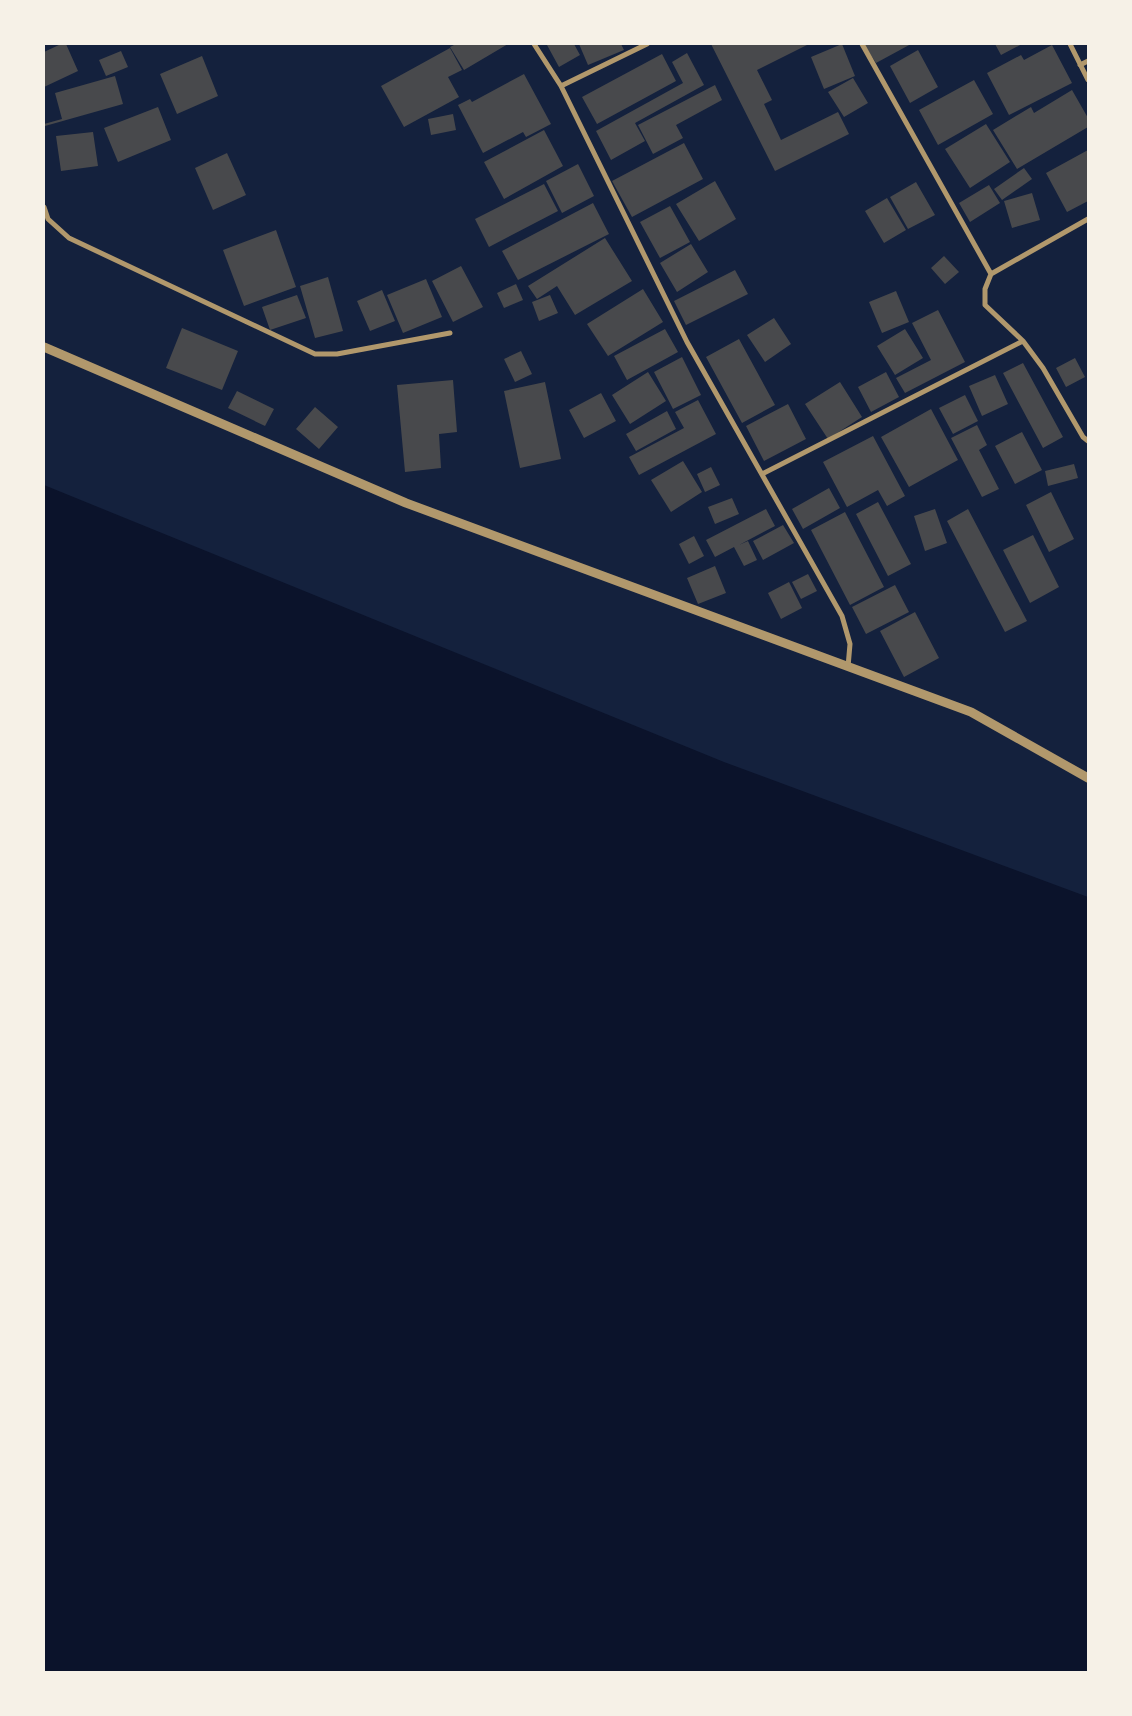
<svg xmlns="http://www.w3.org/2000/svg" width="1132" height="1716" viewBox="0 0 1132 1716" font-family="Signika,sans-serif">
<style>
.water{fill:#0b132b}
.building{fill:#48494c}
.lines{fill:none;stroke-linecap:round;stroke-linejoin:round}
.minor{stroke:#b1986c;stroke-width:5}
.tertiary{stroke:#b1986c;stroke-width:9}
</style>
<rect width="100%" height="100%" fill="#14213d"/>
<!-- water -->
<path class="water" d="M44,485L724,762L1088,897V1672H44Z"/>
<!-- building -->
<path class="building" d="M61,44H66L78,71L44,87V52Z
M456,44H508L464,70L450,47Z
M550,44H574L580,55L559,67L547,45Z
M579,44H621L624,50L588,65Z
M711,44H809L757,70L772,100L764,104L781,140L838,112L849,134L775,171Z
M842,44L855,76L824,89L811,57Z
M864,44H911L876,63Z
M995,44H1022L1001,55Z
M1052,45L1072,83L1009,115L987,73L1021,55L1024,60Z
M450,48L462,70L448,77L459,97L404,127L381,86Z
M918,50L938,87L910,103L890,66Z
M121,51L128,67L106,76L99,60Z
M687,53L704,85L635,123L645,141L611,160L596,131L683,83L672,62Z
M662,54L676,81L597,124L582,97Z
M202,56L218,96L177,114L160,74Z
M524,74L551,124L526,137L523,132L483,153L458,105L470,99L472,102Z
M115,76L123,104L45,126L44,124L62,119L55,93Z
M853,78L868,103L844,117L828,92Z
M974,80L993,114L938,145L919,110Z
M715,85L722,100L676,125L683,138L653,154L638,125Z
M1072,90L1088,118V127L1017,169L993,130L1031,107L1034,113Z
M158,107L171,140L118,162L104,128Z
M453,114L456,130L431,135L428,119Z
M986,124L1010,162L970,188L945,149Z
M544,130L563,166L504,199L484,162Z
M93,132L98,166L61,171L56,136Z
M684,143L703,179L632,217L612,181Z
M1088,150V201L1067,212L1046,173Z
M227,153L246,195L213,210L195,168Z
M578,164L594,196L562,213L546,181Z
M1024,168L1032,179L1002,200L994,189Z
M715,181L736,219L699,241L676,204Z
M916,182L935,215L908,229L890,197Z
M544,184L558,211L489,247L475,219Z
M989,185L1000,203L970,222L959,203Z
M1032,193L1040,220L1012,228L1004,201Z
M887,198L906,230L884,243L865,211Z
M593,203L609,234L518,280L502,251Z
M670,206L690,242L660,258L640,222Z
M276,230L296,287L244,306L223,250Z
M605,238L632,281L575,315L557,286L537,299L528,286Z
M691,244L708,272L677,292L660,263Z
M944,256L959,272L945,284L931,268Z
M461,266L483,307L453,322L432,281Z
M735,270L748,294L686,325L674,301Z
M328,277L343,331L315,338L300,286Z
M426,279L442,317L403,333L387,295Z
M516,284L523,300L504,308L497,293Z
M643,289L663,322L608,356L587,324Z
M382,290L395,321L370,331L357,301Z
M896,291L909,322L882,333L869,302Z
M297,295L306,318L270,330L262,307Z
M550,295L558,313L539,321L532,302Z
M938,310L965,362L905,393L896,378L931,360L912,323Z
M774,318L791,344L765,362L747,335Z
M182,328L238,351L222,390L166,368Z
M665,329L678,352L627,380L614,356Z
M905,329L923,358L895,375L877,346Z
M739,339L775,405L742,423L706,357Z
M521,351L532,374L515,382L504,359Z
M682,357L701,395L673,409L654,372Z
M1075,358L1085,377L1066,387L1056,368Z
M1023,363L1063,437L1043,448L1003,373Z
M648,372L666,401L630,424L612,395Z
M886,372L899,397L871,412L858,387Z
M995,375L1008,404L982,416L969,386Z
M453,380L457,432L439,434L441,468L405,472L397,385Z
M545,382L561,459L520,468L504,391Z
M840,382L862,417L828,439L805,404Z
M237,391L274,409L265,426L228,408Z
M601,393L616,421L584,438L569,410Z
M965,395L978,421L953,434L939,408Z
M698,400L716,434L639,475L629,457L684,428L675,412Z
M788,404L806,439L764,461L746,426Z
M315,407L338,427L319,449L296,429Z
M931,409L958,460L909,487L881,437Z
M667,411L676,429L636,451L626,434Z
M977,425L987,445L979,450L999,489L982,497L951,438Z
M1022,432L1042,470L1015,484L995,446Z
M873,436L905,496L887,506L878,490L847,507L823,462Z
M683,461L702,492L671,512L651,480Z
M1074,464L1078,478L1048,486L1045,471Z
M711,467L720,485L705,492L697,474Z
M829,488L840,508L803,529L792,509Z
M1051,492L1074,539L1049,552L1026,505Z
M732,498L739,514L715,524L708,507Z
M878,502L911,564L888,576L856,514Z
M766,509L775,526L739,545L748,541L757,560L744,566L734,547L715,557L706,540Z
M935,509L947,543L925,551L914,516Z
M968,509L1027,621L1005,632L947,521Z
M845,512L884,587L850,605L811,530Z
M783,525L794,543L763,560L753,541Z
M1033,535L1059,587L1030,603L1003,550Z
M694,536L704,556L689,564L679,544Z
M715,566L726,593L698,604L687,578Z
M808,574L817,591L801,599L792,582Z
M789,582L802,608L781,619L768,593Z
M895,585L909,612L866,634L852,607Z
M915,612L939,658L904,677L880,631Z"/>
<g class="lines">
<!-- minor -->
<path class="minor" d="M534,44L561,86L687,342L842,616L850,644L848,667
M862,44L991,274
M1070,44L1088,80
M1080,65L1088,61
M561,86L647,44
M44,207L48,219L69,238L315,354H337L450,333
M1023,341L985,305V289L991,274L1088,219
M762,474L1023,341L1043,368L1083,437L1088,441"/>
<!-- tertiary -->
<path class="tertiary" d="M44,347L406,503L971,712L1088,778"/>
</g>
<!-- border -->
<rect width="1132" height="1716" fill="none" stroke="#f6f1e7" stroke-width="90"/>
</svg>
